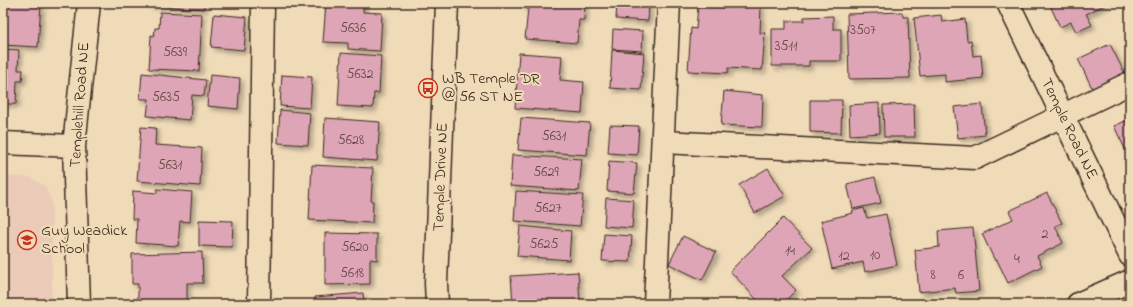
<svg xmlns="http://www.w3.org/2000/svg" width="1133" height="307" viewBox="0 0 1133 307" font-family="'Indie Flower',sans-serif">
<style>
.built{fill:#ebcbb8}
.building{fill:#dea5b6;stroke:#3b2a1e;filter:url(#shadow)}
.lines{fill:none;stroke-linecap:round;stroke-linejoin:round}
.minor-casing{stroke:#3b2a1e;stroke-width:25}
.minor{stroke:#f0dbb9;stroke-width:22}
.labels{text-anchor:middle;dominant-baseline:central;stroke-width:4;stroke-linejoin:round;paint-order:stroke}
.number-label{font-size:14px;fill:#644944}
.poi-label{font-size:16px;fill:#3b2a1e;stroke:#f0dbb9;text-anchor:start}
.street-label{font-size:16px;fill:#3b2a1e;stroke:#f0dbb9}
</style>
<defs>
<filter id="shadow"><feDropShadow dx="3.5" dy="3.5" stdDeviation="2" flood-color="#0004"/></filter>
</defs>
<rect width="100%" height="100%" fill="#f0dbb9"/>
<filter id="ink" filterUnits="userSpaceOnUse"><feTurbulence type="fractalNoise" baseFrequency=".025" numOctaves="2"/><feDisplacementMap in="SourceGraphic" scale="8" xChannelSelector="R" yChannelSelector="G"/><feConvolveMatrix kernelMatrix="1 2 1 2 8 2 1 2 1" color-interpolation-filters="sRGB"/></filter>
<g filter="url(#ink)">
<!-- built -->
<path class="built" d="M3,176L30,177L45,186L52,202V304H3Z"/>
<!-- building -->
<path class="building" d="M3,3H41L38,47L3,45Z
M148,3H204V9L148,5Z
M326,3L363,4V12L382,13L380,51L348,49V43L323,42Z
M522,3H585L584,20H579L577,43L525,39L528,8L522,7Z
M617,3H649L648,21L616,19Z
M1049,3H1109L1086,14L1092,25L1076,32L1071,22L1060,27Z
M727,4L761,6L760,33H765L762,70L728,68V73L688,71L691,28L696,29L698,6L727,8Z
M160,12L202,14L199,71L149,69L151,35L154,36L155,28H159Z
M902,12L903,17H908L910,78L849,79L847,14Z
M214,14L247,17L244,50L211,47Z
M941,15L942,22L965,19L967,41L971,40L973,56L981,55L983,78L945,82V74L920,76L914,18Z
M833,16V29H841V61H809V66H772V29H786V21H804V17Z
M613,29L643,31L642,51L612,49Z
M1110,44L1125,74L1093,90L1078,59Z
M3,49L19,50L18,70H23L22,81H17L16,104H3Z
M612,50L644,53L641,90L610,88Z
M341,53L381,56L379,93H374L373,108L338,106Z
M519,53L562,56L560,80L584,82L582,113L515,108Z
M142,73L206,80L204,96L192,95L190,120L147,116L149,99H140Z
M210,75L240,78L238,109L207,106Z
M282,75L312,77L310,108L280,106Z
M724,91L763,95L762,127L721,125Z
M810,100H842L841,133L810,132Z
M879,103L880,133L850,135L849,105Z
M914,104L915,137H884L883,105Z
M982,104L985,135L958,138L954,107Z
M280,110L310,113L308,145L278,143Z
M325,118L380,122L377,161L323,157Z
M521,118L590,123L587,155L518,150Z
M1130,119V154L1128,155L1114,126Z
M610,125L639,126L637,155L608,153Z
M141,127L156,128L155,145L202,148L200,186L137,181Z
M512,155L582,159L579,191L510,186Z
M609,161L637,163L634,193L607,191Z
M312,165L373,168L371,201H373L372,223L309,220Z
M768,168L785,196L755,213L739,185Z
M875,177L881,203L853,209L847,184Z
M157,189L192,192L190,222L180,221L178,246L136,243L137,219H132L133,191L157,193Z
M516,191L583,195L580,226L514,221Z
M1047,193L1062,223L1055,226L1063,243L1037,256L1042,266L1008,283L997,260L995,261L982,234L1013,219L1009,211Z
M606,198L634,200L632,228L604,226Z
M864,208L867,218L886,214L897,265L865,272L863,262L832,269L821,221L853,213L852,211Z
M783,218L812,248L782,276L796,290L782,304H761L730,271Z
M199,220L233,221L232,247L199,246Z
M520,226L571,231L569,260L517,256Z
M973,228L979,291L956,293L955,288L919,292L915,250L939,247L938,231Z
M325,233L377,234V260L370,259V284L325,285Z
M604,234L632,236L630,262L602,261Z
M683,236L716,252L702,280L669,264Z
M202,252L203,283H187V304H138V284H132V254Z
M578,272L580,303L513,304L511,276Z
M363,293L364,304H316L315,297Z"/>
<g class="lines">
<!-- minor casing -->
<g class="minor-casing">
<path id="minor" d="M1008,3L1130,255
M664,142L975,158L1130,83
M3,143L74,146
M79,304L74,146L89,3
M259,304L263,3
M437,304L436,283L447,3
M655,304L669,3
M1078,304L1130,281"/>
</g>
<!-- minor -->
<use href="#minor" class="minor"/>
</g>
</g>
<!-- icons -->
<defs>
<g id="bus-ring" transform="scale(1)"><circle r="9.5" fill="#f0dbb9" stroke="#c8321e" stroke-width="1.5"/><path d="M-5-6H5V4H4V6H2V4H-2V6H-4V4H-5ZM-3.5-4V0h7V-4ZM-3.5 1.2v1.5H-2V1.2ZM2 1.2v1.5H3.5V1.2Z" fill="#c8321e"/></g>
<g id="school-ring" transform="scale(1)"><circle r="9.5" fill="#f0dbb9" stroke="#c8321e" stroke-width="1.5"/><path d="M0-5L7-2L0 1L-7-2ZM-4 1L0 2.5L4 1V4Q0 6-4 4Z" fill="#c8321e"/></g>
</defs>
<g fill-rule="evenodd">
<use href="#bus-ring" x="428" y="88"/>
<use href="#school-ring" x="27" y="240"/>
</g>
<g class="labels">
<!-- number labels -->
<g class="number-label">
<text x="353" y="28">5636</text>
<text x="863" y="30">3507</text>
<text x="786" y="46">3511</text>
<text x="175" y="52">5639</text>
<text x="360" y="74">5632</text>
<text x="166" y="97">5635</text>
<text x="554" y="136">5631</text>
<text x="351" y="140">5628</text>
<text x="170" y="165">5631</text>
<text x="546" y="172">5629</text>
<text x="548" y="208">5627</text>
<text x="1045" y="234">2</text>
<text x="544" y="244">5625</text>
<text x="355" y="247">5620</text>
<text x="790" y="251">14</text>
<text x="875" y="255">10</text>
<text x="844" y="256">12</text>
<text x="1017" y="259">4</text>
<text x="352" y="273">5618</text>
<text x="933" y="275">8</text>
<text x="961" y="275">6</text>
</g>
<!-- poi labels -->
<g class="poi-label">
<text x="442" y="79">WB Temple DR<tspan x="442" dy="18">@ 56 ST NE</tspan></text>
<text x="41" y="231">Guy Weadick<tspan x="41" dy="18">School</tspan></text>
</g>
<!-- street labels -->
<g class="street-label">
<text transform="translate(80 105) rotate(-86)">Templehill Road NE</text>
<text transform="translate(1069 129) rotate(64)">Temple Road NE</text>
<text transform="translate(441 177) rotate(-88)">Temple Drive NE</text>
</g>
</g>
<!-- margin -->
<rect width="1133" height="307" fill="none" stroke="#f0dbb9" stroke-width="16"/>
<rect x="8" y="8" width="1117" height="291" fill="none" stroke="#3b2a1e" stroke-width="1.5" filter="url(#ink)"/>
</svg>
